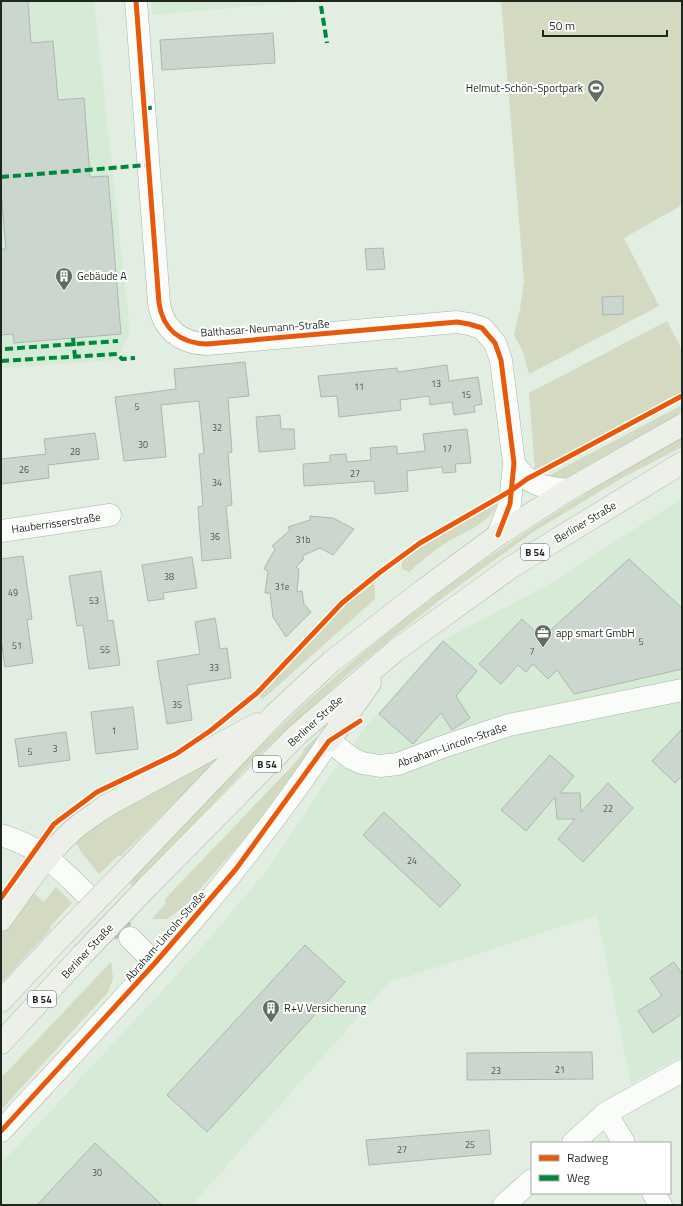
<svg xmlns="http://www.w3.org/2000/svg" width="683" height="1206" viewBox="0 0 683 1206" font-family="'Titillium Web',sans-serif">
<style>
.built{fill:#d5ebd5}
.green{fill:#d4d9c1}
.building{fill:#cbd7ce;stroke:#acb8af}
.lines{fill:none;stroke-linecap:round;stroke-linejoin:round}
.minor-tunnel{stroke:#bac6ba;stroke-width:22;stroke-dasharray:22 11;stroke-linecap:butt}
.minor-casing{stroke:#a8b3a8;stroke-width:23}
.major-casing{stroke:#adb8a7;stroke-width:23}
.minor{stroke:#fafcfa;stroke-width:22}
.major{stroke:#ecf0e9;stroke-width:22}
.major-bridge-casing{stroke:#adb8a7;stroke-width:23;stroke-linecap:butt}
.major-bridge{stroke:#ecf0e9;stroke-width:22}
.quiet{stroke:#00873e;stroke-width:4;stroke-dasharray:8 4;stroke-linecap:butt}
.cycleway-casing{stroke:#fff;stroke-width:8}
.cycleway{stroke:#e8590c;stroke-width:5}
.labels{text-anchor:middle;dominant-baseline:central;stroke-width:4;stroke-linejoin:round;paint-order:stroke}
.number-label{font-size:9px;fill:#4a544b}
.shield{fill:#fff;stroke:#626862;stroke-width:1}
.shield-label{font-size:10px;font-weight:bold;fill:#1e271e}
.poi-label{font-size:11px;fill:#1e271e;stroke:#fff;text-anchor:start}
.street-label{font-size:11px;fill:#1e271e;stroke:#fff}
</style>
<rect width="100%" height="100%" fill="#e1eee1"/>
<!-- built -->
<path class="built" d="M1,1H94L130,331L117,360L1,368Z
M151,1H311L152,15Z
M682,498V1056L631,1084L597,915L388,983L192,1205H1V1164L198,952L262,876L306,813L322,786L368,724L443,640L552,583Z"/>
<!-- green -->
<path class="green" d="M501,1H682V205L624,238L659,306L529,374L523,352L514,335L520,309L524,281Z
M667,321L682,350V392L542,469L535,470L529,393Z
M682,405V412L563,479L546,477Z
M682,438V447L622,478L533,532L445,596L397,634L349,673L256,758L133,887L128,881C199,808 268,734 345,668C449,579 562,504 682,438Z
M498,501C493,523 461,533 444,544C432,552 420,562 409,572L402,569V560L420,545Z
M372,582L375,586V599L263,699L259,696L342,605Z
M317,736L319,739L245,838L184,907L167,919H152L166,903L165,899L294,764L303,753V750Z
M225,752L121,856H118L99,874L81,852L75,841L94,825Z
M56,887L72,903L50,927L51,929L1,983V933L32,892L44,902Z
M111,962L113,979L108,992L1,1110V1078Z"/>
<!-- building -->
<path class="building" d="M1,1H28L31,43L53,41L58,100L84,98L90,177L108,176L121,334L14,343L13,334L1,335V249H6L1,192Z
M273,33L275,63L162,70L160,40Z
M383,248L385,269L367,270L365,249Z
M623,296V314L603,315L602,297Z
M245,362L249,396L228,398L232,452L228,453L232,505L226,506L231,558L202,561L198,507L203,506L199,454H204L199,401L161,405L166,457L124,461L115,397L176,389L174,369Z
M447,365L449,381L478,377L482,404L474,406L475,412L454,415L452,402L430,405L429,396L400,400L401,410L339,417L337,396L321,397L318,376L397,368L398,372Z
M280,415L281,429H294L295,449L259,452L256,417Z
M467,429L471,463L455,464L456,472L443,473L442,467L407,471L408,491L375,494L374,481L304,486L303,464L330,462V455L346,454L347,462L371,460L370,448L397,446V454L425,451L423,434Z
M95,433L99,459L48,465L49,478L1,484V459L46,454L44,439Z
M310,516L333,518L354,529L333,555L320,548L302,556L304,559L296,567L299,569L297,592L302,591L304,604L311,612L286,637L273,617L270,593H265L268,571L264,569L275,549L272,546L290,530L288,527L310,520Z
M23,556L32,619L27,620L33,663L5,667L1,639V559Z
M192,557L197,588L163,593L164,599L148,601L142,565Z
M629,559L682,608V669L574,694L557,670L548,679L533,664L526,672L518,665L501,684L479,664L522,619L542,638Z
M101,571L108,621L113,620L120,665L89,669L83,625L77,626L69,576Z
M215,618L220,649L227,648L231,678L187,685L192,720L167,724L157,661L200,654L195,622Z
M443,641L477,671L456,696L470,718L452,730L441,713L413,744L379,714Z
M133,707L138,749L96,754L91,712Z
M682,729V776L675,783L652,761Z
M66,732L70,760L19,767L15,739Z
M550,755L574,776L560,793H580L581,812L608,783L633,808L583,862L558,839L575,819H557L555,797L526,831L501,810Z
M384,812L461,885L440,907L363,835Z
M305,945L345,982L207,1132L167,1095Z
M674,962L682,974V1014L653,1033L638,1011L662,996L650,978Z
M592,1052L593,1079L467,1080V1053Z
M489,1130L491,1154L369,1165L366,1140Z
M95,1143L162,1205H37Z"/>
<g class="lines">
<!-- minor-tunnel -->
<path class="minor-tunnel" d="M85,893L130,938"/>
<!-- minor casing -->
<g class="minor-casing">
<path id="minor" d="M136,1L159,303C163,330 181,343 207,344L457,322L469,324L482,328L495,343L501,360L514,463L510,504L498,535
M514,463C528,486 543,487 568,490
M1,531L110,515
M1,835C41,847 56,865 85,893
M130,938L155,963
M606,1113L624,1143
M1,1131C116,1007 236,883 329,741L351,758L362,763L380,766L398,764L445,746L509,725L682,690
M573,1143L606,1113L682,1071
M653,1193L661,1205
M504,1205L532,1180"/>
</g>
<!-- major casing -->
<g class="major-casing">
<path id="major" d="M329,741L370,683
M128,868L276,713L331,662L422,591L498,535L568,490L682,425
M148,886L298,734L395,651L510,568L682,463
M1,920C23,890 44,857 72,831C82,822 95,814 106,806L257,724
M1,1001L62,936
M1,1043L82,955"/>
</g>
<!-- minor -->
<use href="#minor" class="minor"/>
<!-- major -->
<use href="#major" class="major"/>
<!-- major-bridge casing -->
<g class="major-bridge-casing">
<path id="major-bridge" d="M62,936L128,868
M82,955L148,886"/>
</g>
<!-- major-bridge -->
<use href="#major-bridge" class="major-bridge"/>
<!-- quiet -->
<path class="quiet" d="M321,6L327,43
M144,109L154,107
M1,177L148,165
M73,338L75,357
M5,349L118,341
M1,361L117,354L122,359L135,358"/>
<!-- cycleway casing -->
<g class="cycleway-casing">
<path id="cycleway" d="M136,1L159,303C163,330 181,343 207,344L457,322L469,324L482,328L495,343L501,360L514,463L510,504L498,535
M1,898L54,824L97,792L176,754L210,731L257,693L342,603L379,573L420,543L512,490L527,479L682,396
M1,1131L155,963L236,869L329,741L360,721"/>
</g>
<!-- cycleway -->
<use href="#cycleway" class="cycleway"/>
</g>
<!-- icons -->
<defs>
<g id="stadium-pin" transform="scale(0.9)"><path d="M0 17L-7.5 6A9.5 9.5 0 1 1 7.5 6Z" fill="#626d62" stroke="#fff"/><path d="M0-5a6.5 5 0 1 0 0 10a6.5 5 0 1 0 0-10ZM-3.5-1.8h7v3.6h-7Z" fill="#fff"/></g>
<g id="building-pin" transform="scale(0.9)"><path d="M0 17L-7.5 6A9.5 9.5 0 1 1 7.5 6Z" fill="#626d62" stroke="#fff"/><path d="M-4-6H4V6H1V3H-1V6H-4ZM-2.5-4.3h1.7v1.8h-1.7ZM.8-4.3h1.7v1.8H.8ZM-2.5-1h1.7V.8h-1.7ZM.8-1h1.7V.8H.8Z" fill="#fff"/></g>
<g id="office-pin" transform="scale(0.9)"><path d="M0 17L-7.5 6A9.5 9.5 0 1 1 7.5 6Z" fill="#626d62" stroke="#fff"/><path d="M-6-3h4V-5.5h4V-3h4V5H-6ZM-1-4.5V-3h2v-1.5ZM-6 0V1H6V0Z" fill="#fff"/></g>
</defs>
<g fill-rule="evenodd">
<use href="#stadium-pin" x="596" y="88"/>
<use href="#building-pin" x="64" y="276"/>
<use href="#office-pin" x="543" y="633"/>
<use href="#building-pin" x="271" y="1008"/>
</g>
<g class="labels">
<!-- number labels -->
<g class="number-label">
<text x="436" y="383">13</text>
<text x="359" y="386">11</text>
<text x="466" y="394">15</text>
<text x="137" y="406">5</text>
<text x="217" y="427">32</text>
<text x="143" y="444">30</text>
<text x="447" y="448">17</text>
<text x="75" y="451">28</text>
<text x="24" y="469">26</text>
<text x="355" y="473">27</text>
<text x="217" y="482">34</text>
<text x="215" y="536">36</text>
<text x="303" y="539">31b</text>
<text x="169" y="576">38</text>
<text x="282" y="586">31e</text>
<text x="13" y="592">49</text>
<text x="94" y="600">53</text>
<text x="641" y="641">5</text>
<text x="17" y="645">51</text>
<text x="105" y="649">55</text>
<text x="532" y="651">7</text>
<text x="214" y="667">33</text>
<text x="177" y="704">35</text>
<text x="114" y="730">1</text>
<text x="55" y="748">3</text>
<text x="30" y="751">5</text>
<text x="608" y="808">22</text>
<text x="412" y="860">24</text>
<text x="560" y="1069">21</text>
<text x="496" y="1070">23</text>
<text x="470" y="1144">25</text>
<text x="402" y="1149">27</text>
<text x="97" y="1172">30</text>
</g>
<!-- shield labels -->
<g class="shield">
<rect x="521" y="544" width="28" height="16" rx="3"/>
<rect x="253" y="756" width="28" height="16" rx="3"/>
<rect x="28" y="991" width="28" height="16" rx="3"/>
</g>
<g class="shield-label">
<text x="535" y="552">B 54</text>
<text x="267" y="764">B 54</text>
<text x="42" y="999">B 54</text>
</g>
<!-- poi labels -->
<g class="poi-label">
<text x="583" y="88" text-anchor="end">Helmut-Schön-Sportpark</text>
<text x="77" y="276">Gebäude A</text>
<text x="556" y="633">app smart GmbH</text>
<text x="284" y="1008">R+V Versicherung</text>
</g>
<!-- street labels -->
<g class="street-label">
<text transform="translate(265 328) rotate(-4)">Balthasar-Neumann-Straße</text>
<text transform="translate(585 522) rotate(-31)">Berliner Straße</text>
<text transform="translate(56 523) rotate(-8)">Hauberrisserstraße</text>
<text transform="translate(315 721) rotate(-42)">Berliner Straße</text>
<text transform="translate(452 745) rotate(-19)">Abraham-Lincoln-Straße</text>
<text transform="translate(165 936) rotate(-49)">Abraham-Lincoln-Straße</text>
<text transform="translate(87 951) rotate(-47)">Berliner Straße</text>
</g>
</g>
<!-- border -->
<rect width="683" height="1206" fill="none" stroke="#1e271e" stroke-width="4"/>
<!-- legend -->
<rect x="531" y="1142" width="140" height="52" fill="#ffffff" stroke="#a5a9a5"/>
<rect x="539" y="1155" width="20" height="6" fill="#e8590c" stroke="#a5a9a5"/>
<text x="567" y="1162" font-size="12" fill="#1e271e">Radweg</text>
<rect x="539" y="1175" width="20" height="6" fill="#00873e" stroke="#a5a9a5"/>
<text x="567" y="1182" font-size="12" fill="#1e271e">Weg</text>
<!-- scale -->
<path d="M543 30v6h124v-6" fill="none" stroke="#1e271e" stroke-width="2"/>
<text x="549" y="30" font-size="12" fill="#1e271e" stroke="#ffffff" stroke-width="3" paint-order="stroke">50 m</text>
</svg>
